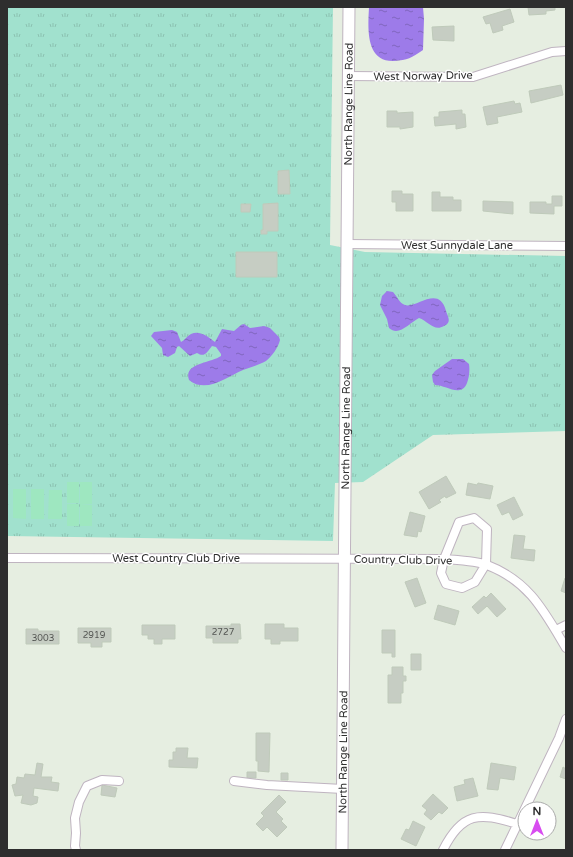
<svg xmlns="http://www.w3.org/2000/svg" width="573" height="857" viewBox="0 0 573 857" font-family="'Varela Round',sans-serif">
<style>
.grass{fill:url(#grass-tufts)}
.pitch{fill:#9ee7c0}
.water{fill:url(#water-ripples)}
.building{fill:#c6cdc3;stroke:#bfcaba}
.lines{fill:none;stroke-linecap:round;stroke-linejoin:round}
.street-casing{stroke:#bfb4c0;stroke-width:10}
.secondary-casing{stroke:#bfb4c0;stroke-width:13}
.street{stroke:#fff;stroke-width:8}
.secondary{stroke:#fff;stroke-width:11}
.labels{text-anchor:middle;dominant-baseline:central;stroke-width:3;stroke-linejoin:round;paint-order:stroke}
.number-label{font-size:9px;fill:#545653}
.street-label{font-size:11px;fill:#2e2e2e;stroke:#fff}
</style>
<defs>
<pattern id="grass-tufts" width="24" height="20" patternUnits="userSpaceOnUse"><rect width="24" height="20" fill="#a1e1ce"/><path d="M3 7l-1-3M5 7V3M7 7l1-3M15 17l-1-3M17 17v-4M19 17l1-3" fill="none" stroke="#8bc1b1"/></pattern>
<pattern id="water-ripples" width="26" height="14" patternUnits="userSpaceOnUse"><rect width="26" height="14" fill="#9d7be9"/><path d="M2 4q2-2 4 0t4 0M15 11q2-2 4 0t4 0" fill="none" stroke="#8065bd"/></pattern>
</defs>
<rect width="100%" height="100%" fill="#e6eee1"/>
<!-- grass -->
<path class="grass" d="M7,7H333L330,245L365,252L566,256V431L433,435L363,482L335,483L333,541L7,536Z"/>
<!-- pitch -->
<path class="pitch" d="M67,482H79V503H67Z
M80,482H92V504H80Z
M13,489H26V519L13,518Z
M31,489H44V519H31Z
M49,490H62V519H48Z
M67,504H79V526H67Z
M80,504L92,505V526H80Z"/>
<!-- water -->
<path class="water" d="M369,7H423L424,19L423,50C411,58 408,60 394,61C365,62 368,28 369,7Z
M387,291L393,292C397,296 399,303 405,305C416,309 439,284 446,311C448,317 452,322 444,326C434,332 428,321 419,318C409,323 399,337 389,328L387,319L380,305L382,296Z
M244,324L250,328L264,326L270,328L279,337L280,340C278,348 272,356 266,361C259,365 251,367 243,370C227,377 206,394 189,380C183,363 211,363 221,356V354L216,347L212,346C207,352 205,358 197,353L190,356L179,346L177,347L175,353L168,357L163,355L162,348L151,336L154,332L172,330L177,332L181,342C185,340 187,336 191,334C200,330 208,337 215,342L222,329L234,331L241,325Z
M452,359H463L469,364C470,370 469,378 467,383C461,398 446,385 435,385L433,382L432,375L435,371Z"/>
<!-- building -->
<path class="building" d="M528,7H555V10L546,11V14L529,15Z
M510,9L514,22L502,26L503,30L493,33L490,23L486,24L483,17Z
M454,26V41L433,40L432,27Z
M561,85L563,95L531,103L529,91Z
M514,101L515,104L520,103L522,112L497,117L498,123L487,125L483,107Z
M462,110V114H465L466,127L456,129V124L435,126L434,117H439V112Z
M387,111H397V113L413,112V127L400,129V127H387Z
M289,170L290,194H278V171Z
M392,191H402V194H413V211H396V202H392Z
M432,192H440V197H453V200H461V211H432Z
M552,196H562V206H554V214L530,213V202H546V204H552Z
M483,201L513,202V214L483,211Z
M278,203V231H267V234H261V230H263V204Z
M241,204H251L250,212H241Z
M236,252H277V277H236Z
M446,476L456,493L446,498L445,496L439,500L441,502L429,509L419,492Z
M468,483L477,485L478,483L493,486L490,499L466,495Z
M514,497L523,515L513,520L509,512L502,515L497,505Z
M410,512L425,516L421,532L418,531L417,537L404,535Z
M514,535L525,536L523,549L535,550L534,561L511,558Z
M417,578L426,603L415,607L405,582Z
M565,578H566V593L561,591Z
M491,593L506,609L497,617L487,606L478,614L472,607L484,596L486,598Z
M438,605L459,611L455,625L434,619Z
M231,624H240L241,639H238V643H213V638H206V626H231Z
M265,624H284V628H298V641H280V644H271V639H265Z
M142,625H175V639H162V644H154V639H148V635H142Z
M78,628H111V642H102V647H91V643H78Z
M26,629H38V631H59V644H26Z
M382,630H395V657H392V653H382Z
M411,654H421V670H411Z
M392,667H403V676H406V681H403V693H401V703H388V675H392Z
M256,733H270L269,772L258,771V761H256Z
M176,748H188L187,758H198L197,768L169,767V760H173V752H176Z
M37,763L43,764L41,777H52L51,782L59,783L58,791L34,788L33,796L38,797L37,803L31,805L21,803L23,795L15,796L12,785L16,784L17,777L24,778L25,774L35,775Z
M491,763L516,767L514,780L500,778L498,790L487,789Z
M563,767L566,769V779L560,777Z
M247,772H256V778H247Z
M281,773H288V780H281Z
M473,778L478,796L457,801L454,787L465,784L464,780Z
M102,785L117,788L115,797L101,795Z
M433,794L448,808L442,814L439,812L431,820L424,814L427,810L422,806Z
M279,795L286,802L276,812L283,819L281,821L287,827L277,837L267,827L263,831L256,824L264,816L261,813Z
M413,821L425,827L416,846L401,839L406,829L409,830Z"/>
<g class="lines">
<!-- street casing -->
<g class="street-casing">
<path id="street" d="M348,76L473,77L552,52L566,51
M347,244L566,246
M474,518L487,529L486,564L475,582L462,588L446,584L441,573L444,559L459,522Z
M7,558L444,559C455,560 477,561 487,565C529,581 544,611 566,648
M556,630L566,625
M234,781L267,785L343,789
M76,850L75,846L76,833L75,818L79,802L87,786L102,780L119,781
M443,850C462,812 479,812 517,824
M505,850L559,738L566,719"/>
</g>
<!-- secondary casing -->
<g class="secondary-casing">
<g id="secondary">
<path id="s1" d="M342,850L349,7"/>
</g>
</g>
<!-- street -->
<use href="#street" class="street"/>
<!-- secondary -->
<use href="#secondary" class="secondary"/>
</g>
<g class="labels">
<!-- number labels -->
<g class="number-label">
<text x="223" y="632">2727</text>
<text x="94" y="635">2919</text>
<text x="43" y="638">3003</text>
</g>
<!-- street labels -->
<g class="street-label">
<text transform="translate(423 76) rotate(-1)">West Norway Drive</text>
<text stroke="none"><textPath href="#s1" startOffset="746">North Range Line Road</textPath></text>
<text x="457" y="245">West Sunnydale Lane</text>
<text stroke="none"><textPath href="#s1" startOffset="422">North Range Line Road</textPath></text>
<text x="176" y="558">West Country Club Drive</text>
<text transform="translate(403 560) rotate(1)">Country Club Drive</text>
<text stroke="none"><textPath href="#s1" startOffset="98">North Range Line Road</textPath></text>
</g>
</g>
<!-- border -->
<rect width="573" height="857" fill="none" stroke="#2e2e2e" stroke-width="16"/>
<!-- north arrow -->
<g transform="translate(537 821)"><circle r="19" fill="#ffffff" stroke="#ababab"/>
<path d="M0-3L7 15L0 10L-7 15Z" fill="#d84cf0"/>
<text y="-6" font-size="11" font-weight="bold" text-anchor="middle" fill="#2e2e2e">N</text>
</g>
</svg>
